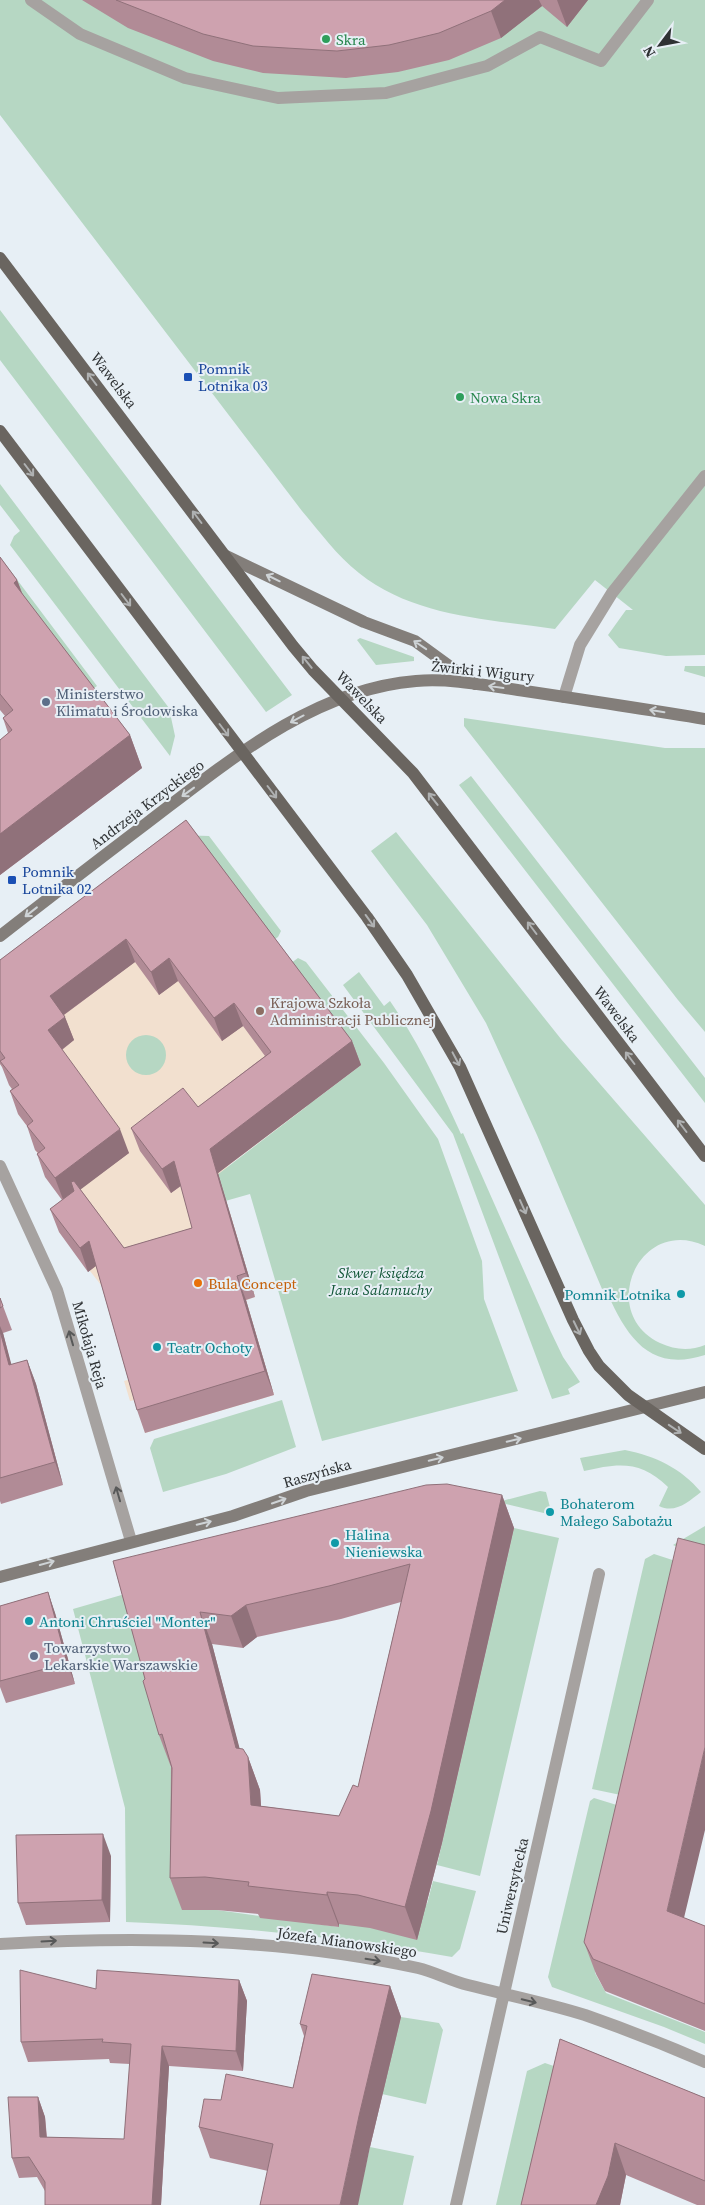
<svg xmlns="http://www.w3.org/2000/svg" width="705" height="2205" viewBox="0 0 705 2205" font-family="'Source Serif 4',serif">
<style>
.commercial{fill:#f2e0cf}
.green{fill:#b6d7c3}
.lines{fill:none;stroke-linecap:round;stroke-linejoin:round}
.service{stroke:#a6a2a0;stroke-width:12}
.minor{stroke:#a6a2a0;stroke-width:12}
.secondary{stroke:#837e7a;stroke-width:12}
.primary{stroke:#6a6560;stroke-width:12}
.wall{fill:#b18b96;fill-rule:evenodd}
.shaded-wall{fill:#90717a}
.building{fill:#cea2af;stroke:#90717a;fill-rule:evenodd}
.oneway{stroke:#afb1b2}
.oneway2{stroke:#ced3d6}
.oneway3{stroke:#585959}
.leisure-dot{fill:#2e9e5b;stroke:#e7eff5;stroke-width:2}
.transit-dot{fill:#1a4fb4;stroke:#e7eff5;stroke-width:2}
.service-dot{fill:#5c6f8a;stroke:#e7eff5;stroke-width:2}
.education-dot{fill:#8d6e63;stroke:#e7eff5;stroke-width:2}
.food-dot{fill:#e8710a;stroke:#e7eff5;stroke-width:2}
.culture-dot{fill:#0f9aa8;stroke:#e7eff5;stroke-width:2}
.labels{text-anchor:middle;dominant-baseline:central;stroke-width:4;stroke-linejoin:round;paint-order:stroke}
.leisure-label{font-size:15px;fill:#27864d;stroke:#e7eff5;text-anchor:start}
.transit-label{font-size:15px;fill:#164399;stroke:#e7eff5;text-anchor:start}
.street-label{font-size:15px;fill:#2e3133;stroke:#e7eff5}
.service-label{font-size:15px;fill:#4e5e75;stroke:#e7eff5;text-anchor:start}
.education-label{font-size:15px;fill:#785e54;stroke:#e7eff5;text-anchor:start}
.park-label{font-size:15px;font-style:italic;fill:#105536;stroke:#e7eff5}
.food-label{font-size:15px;fill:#c56008;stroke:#e7eff5;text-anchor:start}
.culture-label{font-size:15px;fill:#0d838f;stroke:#e7eff5;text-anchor:start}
</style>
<rect width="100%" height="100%" fill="#e7eff5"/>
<!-- commercial -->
<path class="commercial" d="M195,844L361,1065L315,1100L313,1098L306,1107L228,1166L193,1224L230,1213L255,1297L246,1300L274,1395L145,1433L135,1400L130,1401L124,1381L131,1379L105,1290L59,1232L76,1219L53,1172L35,1150L42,1145L18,1114L27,1108L9,1085L13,1081L0,1064Z"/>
<!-- green -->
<path class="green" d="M0,0H705V655L666,656L619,648L608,635L626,610H633L595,580L555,629C488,619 414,617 359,573C337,556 320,532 302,511L0,115Z
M0,310L292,695L266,712L0,360Z
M0,484L169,708L175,736L170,756L10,545L14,536L20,531L0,505Z
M0,557L97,686L86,694L0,574Z
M360,638L414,657V661L376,665L357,640Z
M685,666H705V677L684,671Z
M464,718L665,748H705V1032L678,1000L464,726Z
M471,776L705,1078V1103L459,785Z
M396,832L561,1039L705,1205V1246C640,1215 596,1312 660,1343C675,1350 690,1351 705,1345V1355C647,1374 625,1333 605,1288L602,1289L537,1135L486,1023L427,925L371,851Z
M178,835L209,836L281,931L278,937L269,943Z
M298,958L306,962L384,1063L438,1139L482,1261L484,1299L518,1391L322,1441L250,1194L190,1211L187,1198L306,1107L312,1098L315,1100L361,1065L287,966Z
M359,972L384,1006L390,1001C419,1043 440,1088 461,1134L463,1133L551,1332L563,1357L580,1382L568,1389L570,1394L552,1399L453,1134L343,985Z
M126 1055a20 20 0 1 1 40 0a20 20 0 1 1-40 0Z
M282,1400L296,1447L226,1474L163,1492L150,1448L154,1439Z
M625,1450C655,1456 681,1468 701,1492C688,1502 675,1514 659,1506L668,1487C641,1460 618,1463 584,1471L580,1458Z
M540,1491L546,1492L552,1515L498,1502Z
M705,1526V1559L673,1545Z
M514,1528L559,1538L480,1876L437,1865Z
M654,1554L691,1566L635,1798L592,1789L645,1559Z
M125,1594L171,1767H174L217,1910L339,1927V1924L427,1904L433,1881L476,1891L460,1949L452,1957C344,1938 236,1926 126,1922L125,1808L73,1609Z
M594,1798L633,1810L595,1973L606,1993L705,2032V2044L664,2027L552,1987L548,1977L590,1801Z
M401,2017L439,2023L443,2030L426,2104L382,2094Z
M545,2063L571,2072L540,2205H496L527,2071Z
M370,2147L414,2156L403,2205H357Z"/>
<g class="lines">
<!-- service -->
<path class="service" d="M31,0L80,34L185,78L278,98L386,93L487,66L540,37L601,61L648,0
M564,697L580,645L612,593L705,476"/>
<!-- minor -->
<path class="minor" d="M0,1166L57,1290L131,1541
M0,1944C138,1936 282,1938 418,1968C435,1972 451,1981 468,1985C507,1995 547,2003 585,2015C625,2029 666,2045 705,2062
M456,2205L599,1574"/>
<!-- secondary -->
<path class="secondary" d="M226,556L364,622L415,641L474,684
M0,936C49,898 98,860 147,823C226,763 313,689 416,681C452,678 489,686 525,691C585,700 645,709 705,719
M0,1577L233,1516L306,1491L705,1392"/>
<!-- primary -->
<path class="primary" d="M0,258L293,646L313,670L413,773L705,1156
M0,431L367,917L407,975L460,1067L573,1320L589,1351L599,1366L628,1395L705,1449"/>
</g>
<!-- wall -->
<path class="wall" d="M82,0H588L567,27L542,6L501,38L449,60L398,72L346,78L263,73L213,61L128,28Z
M0,557L17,580L23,595L130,735L142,768L0,875V740L8,733L3,718L5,716L0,710Z
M186,820L352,1041L361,1065L218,1173L255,1297L246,1300L274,1395L145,1433L137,1410L96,1266L88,1272L59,1232L50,1209L62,1200L45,1177L37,1154L38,1153L35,1150L27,1126L18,1114L10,1091L12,1089L9,1085L2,1067L0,1064V960ZM135,962L159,995L178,981L222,1041L243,1026L265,1056L198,1107L131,1128L140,1151L171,1193L181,1186L192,1228L124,1248L80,1189L129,1153L62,1050L74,1040L64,1015Z
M0,1298L12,1330L3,1333L11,1365L27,1360L36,1384L63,1485L1,1504L0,1501Z
M502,1495L514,1528L442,1843L417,1940L370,1928L339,1924V1927L260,1918L258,1914L217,1910H182L170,1878L171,1767L159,1735L145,1679L113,1561ZM401,1602L358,1787L339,1816L261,1806L260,1790L248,1757L239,1748L212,1644L243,1648L257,1637L341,1619Z
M48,1592L55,1613L75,1684L6,1703L0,1687V1606Z
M111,1856L110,1922L26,1925L18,1903Z
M684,1918L705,1926V2031L605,1991L596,1974L584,1942Z
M239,1980L247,2001L243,2071L169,2066L161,2205L45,2191L37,2177L19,2178L12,2158L38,2097L45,2117L47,2137L124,2139L130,2064L110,2063L109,2059L28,2062L21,2042L96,1989Z
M390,1986L401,2017L370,2147L268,2171L210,2158L199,2127L221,2100L293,2088L304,2036L300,2024Z
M560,2039L705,2098V2205H697L626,2175L620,2205H521Z"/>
<!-- shaded-wall -->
<path class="shaded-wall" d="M505,0H539L542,6L501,38L491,11Z
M557,0H588L567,27Z
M17,580L29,612L14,583Z
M130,735L142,768L0,875V834Z
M126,939L135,962L58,1019L50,996Z
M169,958L178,981L159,995L151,972Z
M234,1003L243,1026L222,1041L214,1018Z
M65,1017L74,1040L56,1054L48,1030Z
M352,1041L361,1065L218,1173L255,1297L246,1273L210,1149Z
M120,1129L129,1153L64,1202L55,1178Z
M174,1161L183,1184L171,1193L162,1169Z
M89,1241L97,1265L88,1272L80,1248Z
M237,1276L246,1300L274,1395L265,1371Z
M0,1326L3,1333L18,1389L9,1365L0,1331Z
M27,1360L36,1384L63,1485L55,1462Z
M502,1495L514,1528L442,1843L417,1940L405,1907Z
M48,1592L55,1613L75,1684L67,1663Z
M246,1605L257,1637L243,1648L231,1616Z
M200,1612L212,1644L248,1780L236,1748Z
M705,1747V1830L678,1943L667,1911Z
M248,1757L260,1790L263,1837L251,1805Z
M103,1834L111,1856L110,1922L102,1900Z
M327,1892L339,1924V1927L327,1895Z
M239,1980L247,2001L243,2071L236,2051Z
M390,1986L401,2017L370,2147L358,2205H340L359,2116Z
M162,2046L169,2066L161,2205H152Z
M38,2097L45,2117L48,2158L40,2137Z
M615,2143L626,2175L620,2205H596Z"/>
<!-- building -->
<path class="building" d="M116,0H505L491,11L439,33L389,45L337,51L253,46L203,34Z
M0,557L17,580L14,583L130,735L0,834V740L12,730L3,718L13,710L0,694Z
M186,820L352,1041L210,1149L246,1273L237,1276L265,1371L137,1410L89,1241L80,1248L50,1209L74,1191L71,1182L74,1181L124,1248L192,1228L174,1161L162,1169L131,1128L183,1088L198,1107L271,1052L234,1003L214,1018L169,958L151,972L126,939L50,996L65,1017L48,1030L120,1129L55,1178L37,1154L45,1148L27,1126L33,1121L10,1091L19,1085L0,1061L5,1058L0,1051V960Z
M0,1298L3,1306L0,1308Z
M0,1331L9,1365L27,1360L55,1462L0,1478Z
M447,1484L502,1495L431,1811L405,1907L358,1895L327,1892V1895L248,1886L249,1882L205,1877L170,1878L172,1768L162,1734L159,1735L143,1681L145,1679L113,1561L426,1485ZM410,1564L358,1787L353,1785L339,1816L251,1805L248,1757L243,1749L236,1748L200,1612L231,1616L246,1605L329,1586Z
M678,1538L705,1545V1747L667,1911L705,1926V2004L593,1959L584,1942Z
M48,1592L67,1663L0,1681V1606Z
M103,1834L102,1900L18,1903L16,1835Z
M20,1970L96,1989L97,1970L239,1980L236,2051L162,2046L152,2205H45V2182L29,2157L12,2158L8,2097H38L40,2137L124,2139L131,2044L102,2042L103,2039L21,2042Z
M312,1974L390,1986L359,2116L340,2205H260L273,2144L199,2127L204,2099L221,2100L226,2074L293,2088L307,2026L300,2024Z
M560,2039L705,2098V2181L615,2143L608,2176L596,2205H521Z"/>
<!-- one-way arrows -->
<defs><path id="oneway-shaft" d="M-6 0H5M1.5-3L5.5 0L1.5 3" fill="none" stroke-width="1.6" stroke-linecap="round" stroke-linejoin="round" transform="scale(1.25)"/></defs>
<g class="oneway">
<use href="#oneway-shaft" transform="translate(92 379) rotate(-127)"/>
<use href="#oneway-shaft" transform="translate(29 470) rotate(53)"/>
<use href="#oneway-shaft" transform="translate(197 517) rotate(-127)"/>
<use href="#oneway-shaft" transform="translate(126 600) rotate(53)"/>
<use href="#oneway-shaft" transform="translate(307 662) rotate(-129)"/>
<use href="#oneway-shaft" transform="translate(224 730) rotate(53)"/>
<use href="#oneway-shaft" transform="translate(272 792) rotate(53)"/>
<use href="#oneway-shaft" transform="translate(433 799) rotate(-128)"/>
<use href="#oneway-shaft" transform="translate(370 921) rotate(54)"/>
<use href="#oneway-shaft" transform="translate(532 928) rotate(-127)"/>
<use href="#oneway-shaft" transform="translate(630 1058) rotate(-127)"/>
<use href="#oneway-shaft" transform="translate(456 1059) rotate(62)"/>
<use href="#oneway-shaft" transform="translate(682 1126) rotate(-127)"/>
<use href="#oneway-shaft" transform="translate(523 1207) rotate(66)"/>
<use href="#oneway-shaft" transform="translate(577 1328) rotate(64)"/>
<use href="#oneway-shaft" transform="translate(675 1429) rotate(34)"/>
</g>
<g class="oneway2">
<use href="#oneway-shaft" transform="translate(273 578) rotate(-154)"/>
<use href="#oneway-shaft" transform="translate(420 645) rotate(-146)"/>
<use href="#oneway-shaft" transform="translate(496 687) rotate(-172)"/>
<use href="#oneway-shaft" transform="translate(657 711) rotate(-171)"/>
<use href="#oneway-shaft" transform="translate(297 719) rotate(152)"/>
<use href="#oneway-shaft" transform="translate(188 792) rotate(144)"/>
<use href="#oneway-shaft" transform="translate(31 912) rotate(142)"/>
<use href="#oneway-shaft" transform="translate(514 1440) rotate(-14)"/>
<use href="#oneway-shaft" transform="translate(436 1459) rotate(-14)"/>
<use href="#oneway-shaft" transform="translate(279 1501) rotate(-19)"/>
<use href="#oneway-shaft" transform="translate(204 1523) rotate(-14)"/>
<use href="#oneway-shaft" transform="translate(47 1563) rotate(-15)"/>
</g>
<g class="oneway3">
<use href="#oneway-shaft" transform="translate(71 1338) rotate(-106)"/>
<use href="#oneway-shaft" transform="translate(118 1494) rotate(-106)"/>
<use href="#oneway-shaft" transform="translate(49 1941) rotate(-3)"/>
<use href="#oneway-shaft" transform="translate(211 1943) rotate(3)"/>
<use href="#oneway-shaft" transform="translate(373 1960) rotate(9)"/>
<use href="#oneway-shaft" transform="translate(529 2001) rotate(14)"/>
</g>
<!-- markers -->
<g class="leisure-dot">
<circle cx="326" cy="39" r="5"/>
<circle cx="460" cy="397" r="5"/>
</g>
<g class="transit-dot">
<rect x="183" y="372" width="10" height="10" rx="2.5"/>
<rect x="7" y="875" width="10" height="10" rx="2.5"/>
</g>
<g class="service-dot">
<circle cx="46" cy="702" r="5"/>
<circle cx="34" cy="1656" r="5"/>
</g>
<circle class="education-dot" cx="260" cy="1011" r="5"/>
<circle class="food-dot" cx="198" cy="1283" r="5"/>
<g class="culture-dot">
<circle cx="681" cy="1294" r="5"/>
<circle cx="157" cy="1347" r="5"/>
<circle cx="550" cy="1512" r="5"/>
<circle cx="335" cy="1543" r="5"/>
<circle cx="29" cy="1621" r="5"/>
</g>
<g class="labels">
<!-- leisure labels -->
<g class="leisure-label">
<text x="336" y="39">Skra</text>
<text x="470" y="397">Nowa Skra</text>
</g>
<!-- transit labels -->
<g class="transit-label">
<text x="198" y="368">Pomnik<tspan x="198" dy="17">Lotnika 03</tspan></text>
<text x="22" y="871">Pomnik<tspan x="22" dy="17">Lotnika 02</tspan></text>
</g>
<!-- street labels -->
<g class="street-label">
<text transform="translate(114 380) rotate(53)">Wawelska</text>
<text transform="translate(483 671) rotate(6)">Żwirki i Wigury</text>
<text transform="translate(362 697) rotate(46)">Wawelska</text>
<text transform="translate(147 804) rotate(-37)">Andrzeja Krzyckiego</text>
<text transform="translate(617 1014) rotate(53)">Wawelska</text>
<text transform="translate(90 1345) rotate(74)">Mikołaja Reja</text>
<text transform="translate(317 1473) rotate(-16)">Raszyńska</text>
<text transform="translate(512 1886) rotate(-77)">Uniwersytecka</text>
<text transform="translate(347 1942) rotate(8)">Józefa Mianowskiego</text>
</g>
<!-- service labels -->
<g class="service-label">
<text x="56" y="693">Ministerstwo<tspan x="56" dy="17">Klimatu i Środowiska</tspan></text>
<text x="44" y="1647">Towarzystwo<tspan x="44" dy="17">Lekarskie Warszawskie</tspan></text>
</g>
<!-- education labels -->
<g class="education-label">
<text x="270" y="1002">Krajowa Szkoła<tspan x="270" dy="17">Administracji Publicznej</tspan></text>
</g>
<!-- park labels -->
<g class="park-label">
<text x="381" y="1272">Skwer księdza<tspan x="381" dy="17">Jana Salamuchy</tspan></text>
</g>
<!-- food labels -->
<g class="food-label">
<text x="208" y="1283">Bula Concept</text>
</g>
<!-- culture labels -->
<g class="culture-label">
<text x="671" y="1294" text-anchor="end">Pomnik Lotnika</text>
<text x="167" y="1347">Teatr Ochoty</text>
<text x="560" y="1503">Bohaterom<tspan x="560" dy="17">Małego Sabotażu</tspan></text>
<text x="345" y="1534">Halina<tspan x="345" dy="17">Nieniewska</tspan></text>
<text x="39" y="1621">Antoni Chruściel "Monter"</text>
</g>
</g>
<!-- north arrow -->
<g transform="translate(660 45) rotate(238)" stroke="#e7eff5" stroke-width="4" paint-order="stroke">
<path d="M0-4L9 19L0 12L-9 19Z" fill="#2e3133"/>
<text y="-8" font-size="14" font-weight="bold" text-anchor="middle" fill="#2e3133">N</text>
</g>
</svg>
